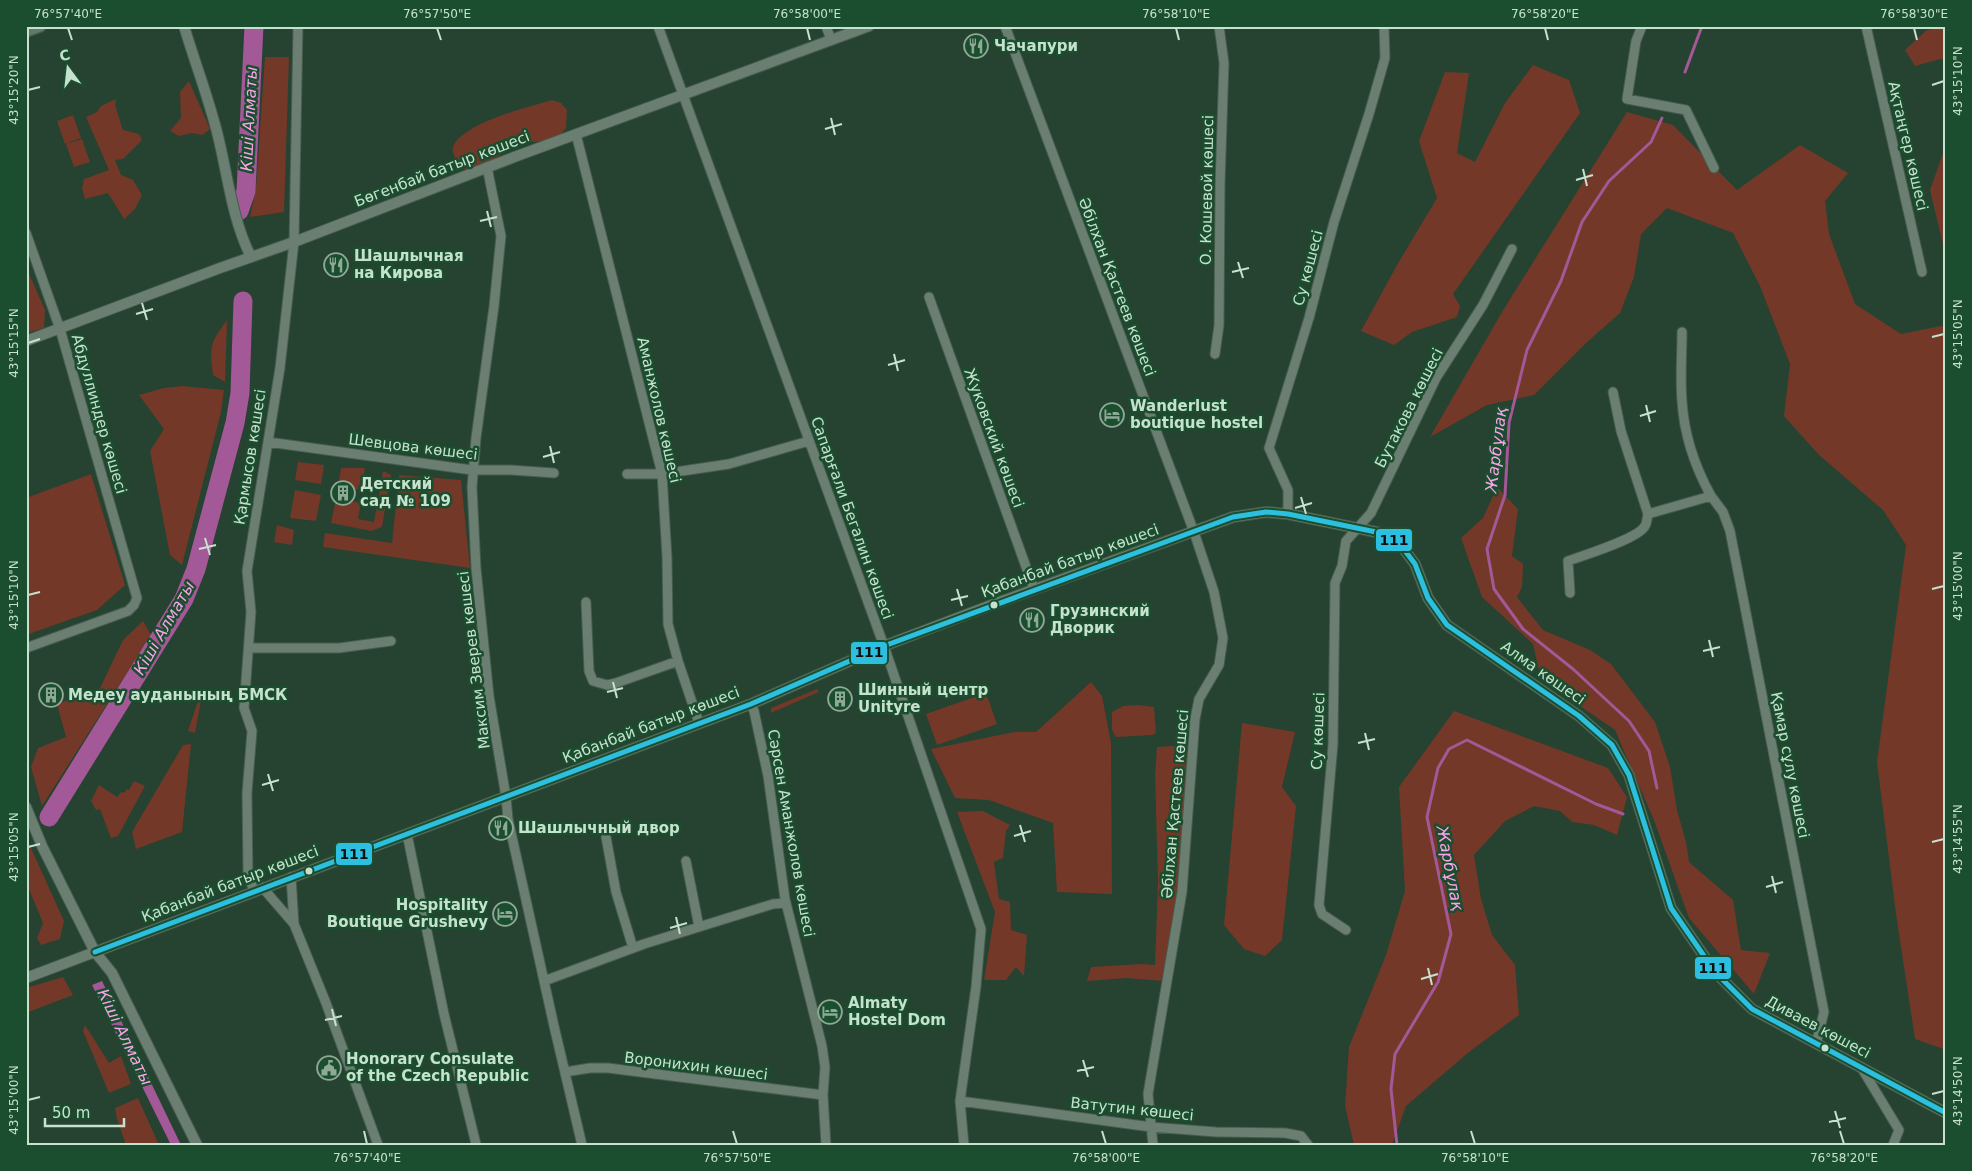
<svg xmlns="http://www.w3.org/2000/svg" width="1972" height="1171" viewBox="0 0 1972 1171" font-family="'DejaVu Sans',sans-serif">
<style>
.green{fill:#733828}
.water{fill:#a35897}
.lines{fill:none;stroke-linecap:round;stroke-linejoin:round}
.stream{stroke:#a35897;stroke-width:3}
.river{stroke:#a35897;stroke-width:19}
.minor-casing{stroke:#465c4d;stroke-width:11}
.tertiary-casing{stroke:#465c4d;stroke-width:12}
.secondary-casing{stroke:#465c4d;stroke-width:14}
.minor{stroke:#6a7e71;stroke-width:9}
.tertiary{stroke:#6a7e71;stroke-width:10}
.secondary{stroke:#63786a;stroke-width:11}
.bus-1-casing{stroke:#1a4e2e;stroke-width:9}
.bus-1{stroke:#2dbfdf;stroke-width:5}
.ticks{fill:none;stroke:#c6e1cd;stroke-width:2}
.bus-dot{fill:#c6e1cd;stroke:#1a4e2e;stroke-width:2}
.labels{text-anchor:middle;dominant-baseline:central;stroke-width:5;stroke-linejoin:round;paint-order:stroke}
.poi-label{font-size:15px;font-weight:bold;fill:#c6e1cd;stroke:#1a4e2e;text-anchor:start}
.street-label{font-size:15px;fill:#c6e1cd;stroke:#1a4e2e}
.water-label{font-size:16px;font-style:italic;fill:#fba3eb;stroke:#1a4e2e}
.line-badge{stroke:#1a4e2e;stroke-width:2}
.pale-badge-label{font-size:14px;text-anchor:middle;font-weight:bold;fill:#111}
.neatline{fill:none;stroke:#c6e1cd;stroke-width:2}
.ticks-label{font-size:12px;text-anchor:middle;fill:#c6e1cd}
</style>
<rect width="100%" height="100%" fill="#264231"/>
<!-- green -->
<path class="green" d="M1946,27V59H1940L1915,66L1905,50L1927,30Z
M265,57H289L284,212L250,217L256,188Z
M1533,65L1569,80L1580,113L1453,294L1460,306L1457,317L1412,332L1394,345L1361,331L1397,265L1437,198L1419,141L1445,72L1469,73L1457,153L1475,162L1505,103Z
M189,81L210,129L202,135L192,133L179,136L170,131L181,118L180,92Z
M116,99L115,105L123,130L139,134L142,140L123,159L115,160L121,175L133,180L142,195L135,209L124,219L108,193L85,199L82,188L84,179L109,170L86,117L97,112L101,106Z
M552,100L561,103L567,110L566,128L557,139C547,141 536,141 526,143C506,148 480,173 461,168C458,162 451,154 453,147C462,123 529,107 552,100Z
M1627,112L1673,125L1737,190L1800,145L1848,173L1825,201L1829,234L1855,304L1901,334L1941,326L1946,328V1050L1915,1039L1896,914L1877,762L1906,545L1883,510L1819,455L1784,416L1790,364L1760,286L1733,233L1667,208L1641,234L1634,277L1620,313L1586,343L1534,395L1487,405L1430,437L1502,312Z
M73,115L81,138L65,144L57,121Z
M82,139L90,162L74,167L66,144Z
M1946,145V247L1943,245L1930,190Z
M26,267L45,310L44,328L26,333Z
M227,320L225,382L213,375C209,347 210,343 227,320Z
M182,386L224,390L221,412L182,565L170,555L150,451L164,429L139,395L164,388Z
M298,462L324,465L321,484L295,480Z
M341,468H365L361,490L338,486Z
M383,471L391,475L382,527L371,531L331,523L336,499L361,503L358,519L374,522Z
M91,474L125,585L97,610L26,635V498Z
M399,475L461,480L470,568L323,547L325,533L392,543Z
M1497,487L1518,509L1512,556L1523,564L1522,587L1517,597L1543,630L1590,650L1611,664L1655,722L1670,767L1677,810L1686,842L1689,862L1733,900L1741,950L1770,953L1754,994L1689,918L1654,820L1615,730L1541,679L1533,644L1482,597L1461,538L1483,518Z
M295,490L321,495L316,521L290,518Z
M277,525L294,530L292,545L274,542Z
M143,621L151,635L42,806L31,767L38,748L66,737L57,704L100,688L123,640Z
M1091,682L1102,696L1111,743L1112,894L1057,892L1053,823L989,800L955,798L931,749L1014,732H1036Z
M817,689L819,692L771,713V708Z
M986,693L997,724L937,745L926,714Z
M198,701H201L195,733L188,731Z
M1139,705L1154,707L1156,733L1153,735L1116,737L1112,730V712L1123,706Z
M1454,711L1608,768L1627,797L1617,835L1594,825L1572,822L1560,811L1534,806L1505,821L1474,855L1481,899L1492,935L1515,965L1519,1015L1469,1052L1406,1106L1392,1145H1354L1345,1106L1349,1047L1386,955L1405,891L1399,787Z
M1242,723L1295,732L1282,787L1296,806L1282,940L1265,956L1244,949L1224,925Z
M191,744L182,832L136,849L132,832L183,745Z
M1189,745L1179,875L1163,981L1127,978L1087,981L1091,967L1142,964L1155,965L1158,882L1155,774L1157,747Z
M134,781L145,786L118,836L111,838L100,809L96,810L91,801L99,785L117,797L121,792L124,793L127,789L129,790Z
M983,811L1010,825L1006,831L1003,858L994,862L999,899L1010,902L1011,930L1027,935L1024,976L1016,967L1006,980H984L995,912L957,812Z
M26,837L64,921L60,939L41,945L37,938L43,923L26,882Z
M63,977L73,995L26,1013V988Z
M85,1025L109,1063L121,1056L131,1084L109,1093L83,1031Z
M138,1098L159,1145H126L117,1119L115,1108Z"/>
<!-- water -->
<path class="water" d="M102,981L181,1145H171L92,985Z"/>
<g class="lines">
<!-- stream -->
<path class="stream" d="M1685,72L1702,26
M1657,788L1649,751L1629,721L1573,669L1523,629L1494,589L1487,549L1505,495L1509,423L1527,350L1561,281L1582,222L1609,181L1651,142L1662,118
M1397,1145L1391,1089L1395,1054L1438,982L1451,934L1427,817L1438,768L1449,749L1467,740L1596,804L1623,814"/>
<!-- river -->
<path class="river" d="M239,211L246,191L254,26
M49,817L184,599L196,569L235,423L240,393L243,301"/>
<!-- minor casing -->
<g class="minor-casing">
<path id="minor" d="M658,26L884,646L981,929L976,987L960,1101L964,1145
M826,26L831,40
M1005,26L1194,532L1214,592L1223,638L1219,665L1199,699L1195,719L1182,892L1148,1094L1153,1145
M1642,26L1636,41L1627,99L1686,110L1714,168
M1866,26L1922,272
M576,134L662,474L667,557L668,624L678,661L699,723
M487,167L501,236L494,306L476,438L472,487L476,568L489,696L506,797L508,819L554,1026L582,1145
M26,233L60,329L137,598L134,605L128,611L26,648
M929,297L1034,589
M1682,332C1682,354 1680,378 1682,401C1684,434 1695,467 1711,496
M1215,354L1219,325L1220,185L1224,63L1219,26
M268,442L472,470H511L554,473
M627,474H662L729,464L809,441
M1288,514V490L1269,448L1309,318L1334,222L1369,114L1385,58L1384,26
M1648,514L1711,496L1723,512L1730,531L1824,1012L1816,1044
M1570,593L1568,561C1584,555 1638,539 1645,526C1647,523 1647,518 1648,514L1621,431L1613,392
M586,602L589,671L593,681L607,685L616,683L678,661
M249,648H339L391,641
M751,704L754,711L768,776L785,899L822,1046L825,1067L823,1095L826,1145
M407,834L444,1014L476,1144
M606,837L616,892L633,948
M686,861L699,927
M262,887L294,924L291,877
M254,890L248,876L247,793L252,731L244,708L251,612L247,571L280,368L294,242L298,26
M294,924L326,1003L378,1145
M1346,930L1322,914L1319,905L1333,744L1335,583L1342,566L1346,541L1371,513L1436,378L1483,305L1512,249
M544,981L644,944L773,904L786,903
M1861,1067L1899,1130L1893,1145
M565,1072L590,1068H608L823,1095
M960,1101L1151,1127L1216,1132L1285,1133L1301,1136L1308,1145"/>
</g>
<!-- tertiary casing -->
<g class="tertiary-casing">
<path id="tertiary" d="M184,26C195,63 209,99 218,136C228,177 232,219 251,257
M26,341L220,268L294,242L517,156L869,26
M26,807L42,846L95,952L112,973L197,1145
M26,978L751,704L884,646L994,604L1233,517L1266,512L1288,514L1381,533L1400,544L1415,564L1428,598L1447,625L1579,716L1612,745L1629,775L1671,908L1715,972L1752,1009L1946,1113"/>
</g>
<!-- secondary casing -->
<g class="secondary-casing">
<path id="secondary" d="M26,31L40,26"/>
</g>
<!-- minor -->
<use href="#minor" class="minor"/>
<!-- tertiary -->
<use href="#tertiary" class="tertiary"/>
<!-- secondary -->
<use href="#secondary" class="secondary"/>
<!-- bus-1 casing -->
<g class="bus-1-casing">
<path id="bus-1" d="M95,952L751,704L884,646L1233,517L1266,512L1288,514L1381,533L1400,544L1415,564L1428,598L1447,625L1579,716L1612,745L1629,775L1671,908L1715,972L1752,1009L1946,1113"/>
</g>
<!-- bus-1 -->
<use href="#bus-1" class="bus-1"/>
</g>
<!-- ticks -->
<path class="ticks" d="M68,28L72,40M437,28L441,40M807,28L810,40M1176,28L1179,40M1545,28L1548,40M1914,28L1917,40M1932,85L1944,81M28,90L40,87M831,118L835,135M825,129L842,124M1583,169L1587,186M1576,180L1593,175M487,211L491,227M480,221L497,217M1238,262L1243,278M1232,272L1249,268M142,303L147,320M136,314L153,309M1932,337L1944,334M28,343L40,339M894,354L898,371M888,365L905,360M1646,405L1650,422M1640,416L1656,411M550,446L554,463M543,457L560,452M1301,497L1306,514M1295,508L1312,503M205,538L210,555M199,549L216,545M957,589L962,606M1932,589L1944,586M28,595L40,592M951,600L968,596M1709,640L1713,657M1703,651L1720,647M613,682L617,698M607,692L623,688M1365,733L1369,750M1358,743L1375,739M268,774L273,791M262,785L279,780M1020,825L1025,842M1014,836L1031,831M1932,842L1944,839M28,847L40,844M1772,876L1776,893M1766,887L1783,882M676,917L680,934M670,928L687,923M1428,968L1432,985M1421,979L1438,974M332,1009L336,1026M325,1020L342,1016M1083,1060L1088,1077M1077,1071L1094,1067M1932,1094L1944,1091M28,1100L40,1097M1835,1111L1840,1128M1829,1122L1846,1118M364,1131L367,1144M733,1131L737,1144M1102,1131L1106,1144M1471,1131L1475,1144M1840,1131L1844,1144"/>
<!-- icons -->
<defs>
<g id="restaurant-ring" transform="scale(1.25)"><circle r="9.5" fill="#1a4e2e" stroke="#8ea996" stroke-width="1.5"/><path d="M-5-6h1v4h1v-4h1v4h1v-4h1v5L-1.5 .5V6h-2V.5L-5-1ZM5-6V6H3V1.5H1.5Q1.5-4 5-6Z" fill="#8ea996"/></g>
<g id="hotel-ring" transform="scale(1.25)"><circle r="9.5" fill="#1a4e2e" stroke="#8ea996" stroke-width="1.5"/><path d="M-6-4.5h1.5V1H6V5H4.5V3h-9V5H-6ZM-4 0a1.8 1.8 0 1 1 3.6 0ZM.5 0V-2.5h3Q6-2.5 6 0Z" fill="#8ea996"/></g>
<g id="building-ring" transform="scale(1.25)"><circle r="9.5" fill="#1a4e2e" stroke="#8ea996" stroke-width="1.5"/><path d="M-4-6H4V6H1V3H-1V6H-4ZM-2.5-4.3h1.7v1.8h-1.7ZM.8-4.3h1.7v1.8H.8ZM-2.5-1h1.7V.8h-1.7ZM.8-1h1.7V.8H.8Z" fill="#8ea996"/></g>
<g id="civic-ring" transform="scale(1.25)"><circle r="9.5" fill="#1a4e2e" stroke="#8ea996" stroke-width="1.5"/><path d="M-.6-6.5H3V-4.5H.6V-3L4-1V1h2V6H-6V1h2V-1L-.6-3ZM-1.2 2.5V6h2.4V2.5Z" fill="#8ea996"/></g>
</defs>
<g fill-rule="evenodd">
<use href="#restaurant-ring" x="976" y="46"/>
<use href="#restaurant-ring" x="336" y="265"/>
<use href="#hotel-ring" x="1112" y="415"/>
<use href="#building-ring" x="343" y="493"/>
<use href="#restaurant-ring" x="1032" y="620"/>
<use href="#building-ring" x="51" y="695"/>
<use href="#building-ring" x="840" y="699"/>
<use href="#restaurant-ring" x="501" y="828"/>
<use href="#hotel-ring" x="505" y="914"/>
<use href="#hotel-ring" x="830" y="1012"/>
<use href="#civic-ring" x="329" y="1068"/>
</g>
<!-- markers -->
<g class="bus-dot">
<circle cx="994" cy="605" r="4.5"/>
<circle cx="309" cy="871" r="4.5"/>
<circle cx="1825" cy="1048" r="4.5"/>
</g>
<g class="labels">
<!-- poi labels -->
<g class="poi-label">
<text x="994" y="46">Чачапури</text>
<text x="354" y="256">Шашлычная<tspan x="354" dy="17">на Кирова</tspan></text>
<text x="1130" y="406">Wanderlust<tspan x="1130" dy="17">boutique hostel</tspan></text>
<text x="360" y="484">Детский<tspan x="360" dy="17">сад № 109</tspan></text>
<text x="1050" y="611">Грузинский<tspan x="1050" dy="17">Дворик</tspan></text>
<text x="858" y="690">Шинный центр<tspan x="858" dy="17">Unityre</tspan></text>
<text x="68" y="695">Медеу ауданының БМСК</text>
<text x="518" y="828">Шашлычный двор</text>
<text x="488" y="905" text-anchor="end">Hospitality<tspan x="488" dy="17">Boutique Grushevy</tspan></text>
<text x="848" y="1003">Almaty<tspan x="848" dy="17">Hostel Dom</tspan></text>
<text x="346" y="1059">Honorary Consulate<tspan x="346" dy="17">of the Czech Republic</tspan></text>
</g>
<!-- street labels -->
<g class="street-label">
<text transform="translate(1908 146) rotate(77)">Ақтаңгер көшесі</text>
<text transform="translate(442 169) rotate(-21)">Бөгенбай батыр көшесі</text>
<text transform="translate(1207 190) rotate(-89)">О. Кошевой көшесі</text>
<text transform="translate(1308 268) rotate(-75)">Су көшесі</text>
<text transform="translate(1117 287) rotate(69)">Әбілхан Қастеев көшесі</text>
<text transform="translate(1409 408) rotate(-63)">Бутакова көшесі</text>
<text transform="translate(659 410) rotate(77)">Аманжолов көшесі</text>
<text transform="translate(99 414) rotate(74)">Абдуллиндер көшесі</text>
<text transform="translate(994 438) rotate(70)">Жуковский көшесі</text>
<text transform="translate(413 447) rotate(7)">Шевцова көшесі</text>
<text transform="translate(250 457) rotate(-81)">Қармысов көшесі</text>
<text transform="translate(852 518) rotate(70)">Сапарғали Бегалин көшесі</text>
<text transform="translate(1070 561) rotate(-20)">Қабанбай батыр көшесі</text>
<text transform="translate(474 660) rotate(-97)">Максим Зверев көшесі</text>
<text transform="translate(1543 673) rotate(35)">Алма көшесі</text>
<text transform="translate(651 725) rotate(-21)">Қабанбай батыр көшесі</text>
<text transform="translate(1318 731) rotate(-88)">Су көшесі</text>
<text transform="translate(1790 765) rotate(79)">Қамар сұлу көшесі</text>
<text transform="translate(1175 804) rotate(-85)">Әбілхан Қастеев көшесі</text>
<text transform="translate(791 833) rotate(80)">Сәрсен Аманжолов көшесі</text>
<text transform="translate(230 884) rotate(-21)">Қабанбай батыр көшесі</text>
<text transform="translate(1818 1027) rotate(28)">Диваев көшесі</text>
<text transform="translate(696 1066) rotate(7)">Воронихин көшесі</text>
<text transform="translate(1132 1109) rotate(6)">Ватутин көшесі</text>
</g>
<!-- water labels -->
<g class="water-label">
<text transform="translate(249 119) rotate(-87)">Кіші Алматы</text>
<text transform="translate(1496 450) rotate(-83)">Жарбұлақ</text>
<text transform="translate(164 628) rotate(-60)">Кіші Алматы</text>
<text transform="translate(1450 868) rotate(79)">Жарбұлақ</text>
<text transform="translate(125 1037) rotate(64)">Кіші Алматы</text>
</g>
</g>
<g class="line-badge">
<rect x="1375" y="528" width="38" height="24" rx="5" fill="#2dbfdf"/>
<rect x="850" y="641" width="38" height="24" rx="5" fill="#2dbfdf"/>
<rect x="335" y="842" width="38" height="24" rx="5" fill="#2dbfdf"/>
<rect x="1694" y="956" width="38" height="24" rx="5" fill="#2dbfdf"/>
</g>
<g class="pale-badge-label">
<text x="1394" y="545">111</text>
<text x="869" y="657">111</text>
<text x="354" y="859">111</text>
<text x="1713" y="973">111</text>
</g>
<!-- border -->
<rect width="1972" height="1171" fill="none" stroke="#1a4e2e" stroke-width="55"/>
<!-- north arrow -->
<g transform="translate(68 68) rotate(345)" stroke="#1a4e2e" stroke-width="4" paint-order="stroke">
<path d="M0-4L9 19L0 12L-9 19Z" fill="#c6e1cd"/>
<text y="-8" font-size="14" font-weight="bold" text-anchor="middle" fill="#c6e1cd">С</text>
</g>
<!-- scale -->
<path d="M45 1118v8h79v-8" fill="none" stroke="#c6e1cd" stroke-width="2.5"/>
<text x="52" y="1118" font-size="15" fill="#c6e1cd" stroke="#1a4e2e" stroke-width="4" paint-order="stroke">50 m</text>
<rect x="28" y="28" width="1916" height="1116" class="neatline"/>
<g class="ticks-label">
<text x="68" y="18">76°57'40"E</text>
<text x="437" y="18">76°57'50"E</text>
<text x="807" y="18">76°58'00"E</text>
<text x="1176" y="18">76°58'10"E</text>
<text x="1545" y="18">76°58'20"E</text>
<text x="1914" y="18">76°58'30"E</text>
<text transform="translate(1958 81) rotate(-90)" y="4">43°15'10"N</text>
<text transform="translate(14 90) rotate(-90)" y="4">43°15'20"N</text>
<text transform="translate(1958 334) rotate(-90)" y="4">43°15'05"N</text>
<text transform="translate(14 343) rotate(-90)" y="4">43°15'15"N</text>
<text transform="translate(1958 586) rotate(-90)" y="4">43°15'00"N</text>
<text transform="translate(14 595) rotate(-90)" y="4">43°15'10"N</text>
<text transform="translate(1958 839) rotate(-90)" y="4">43°14'55"N</text>
<text transform="translate(14 847) rotate(-90)" y="4">43°15'05"N</text>
<text transform="translate(1958 1091) rotate(-90)" y="4">43°14'50"N</text>
<text transform="translate(14 1100) rotate(-90)" y="4">43°15'00"N</text>
<text x="367" y="1162">76°57'40"E</text>
<text x="737" y="1162">76°57'50"E</text>
<text x="1106" y="1162">76°58'00"E</text>
<text x="1475" y="1162">76°58'10"E</text>
<text x="1844" y="1162">76°58'20"E</text>
</g>
</svg>
